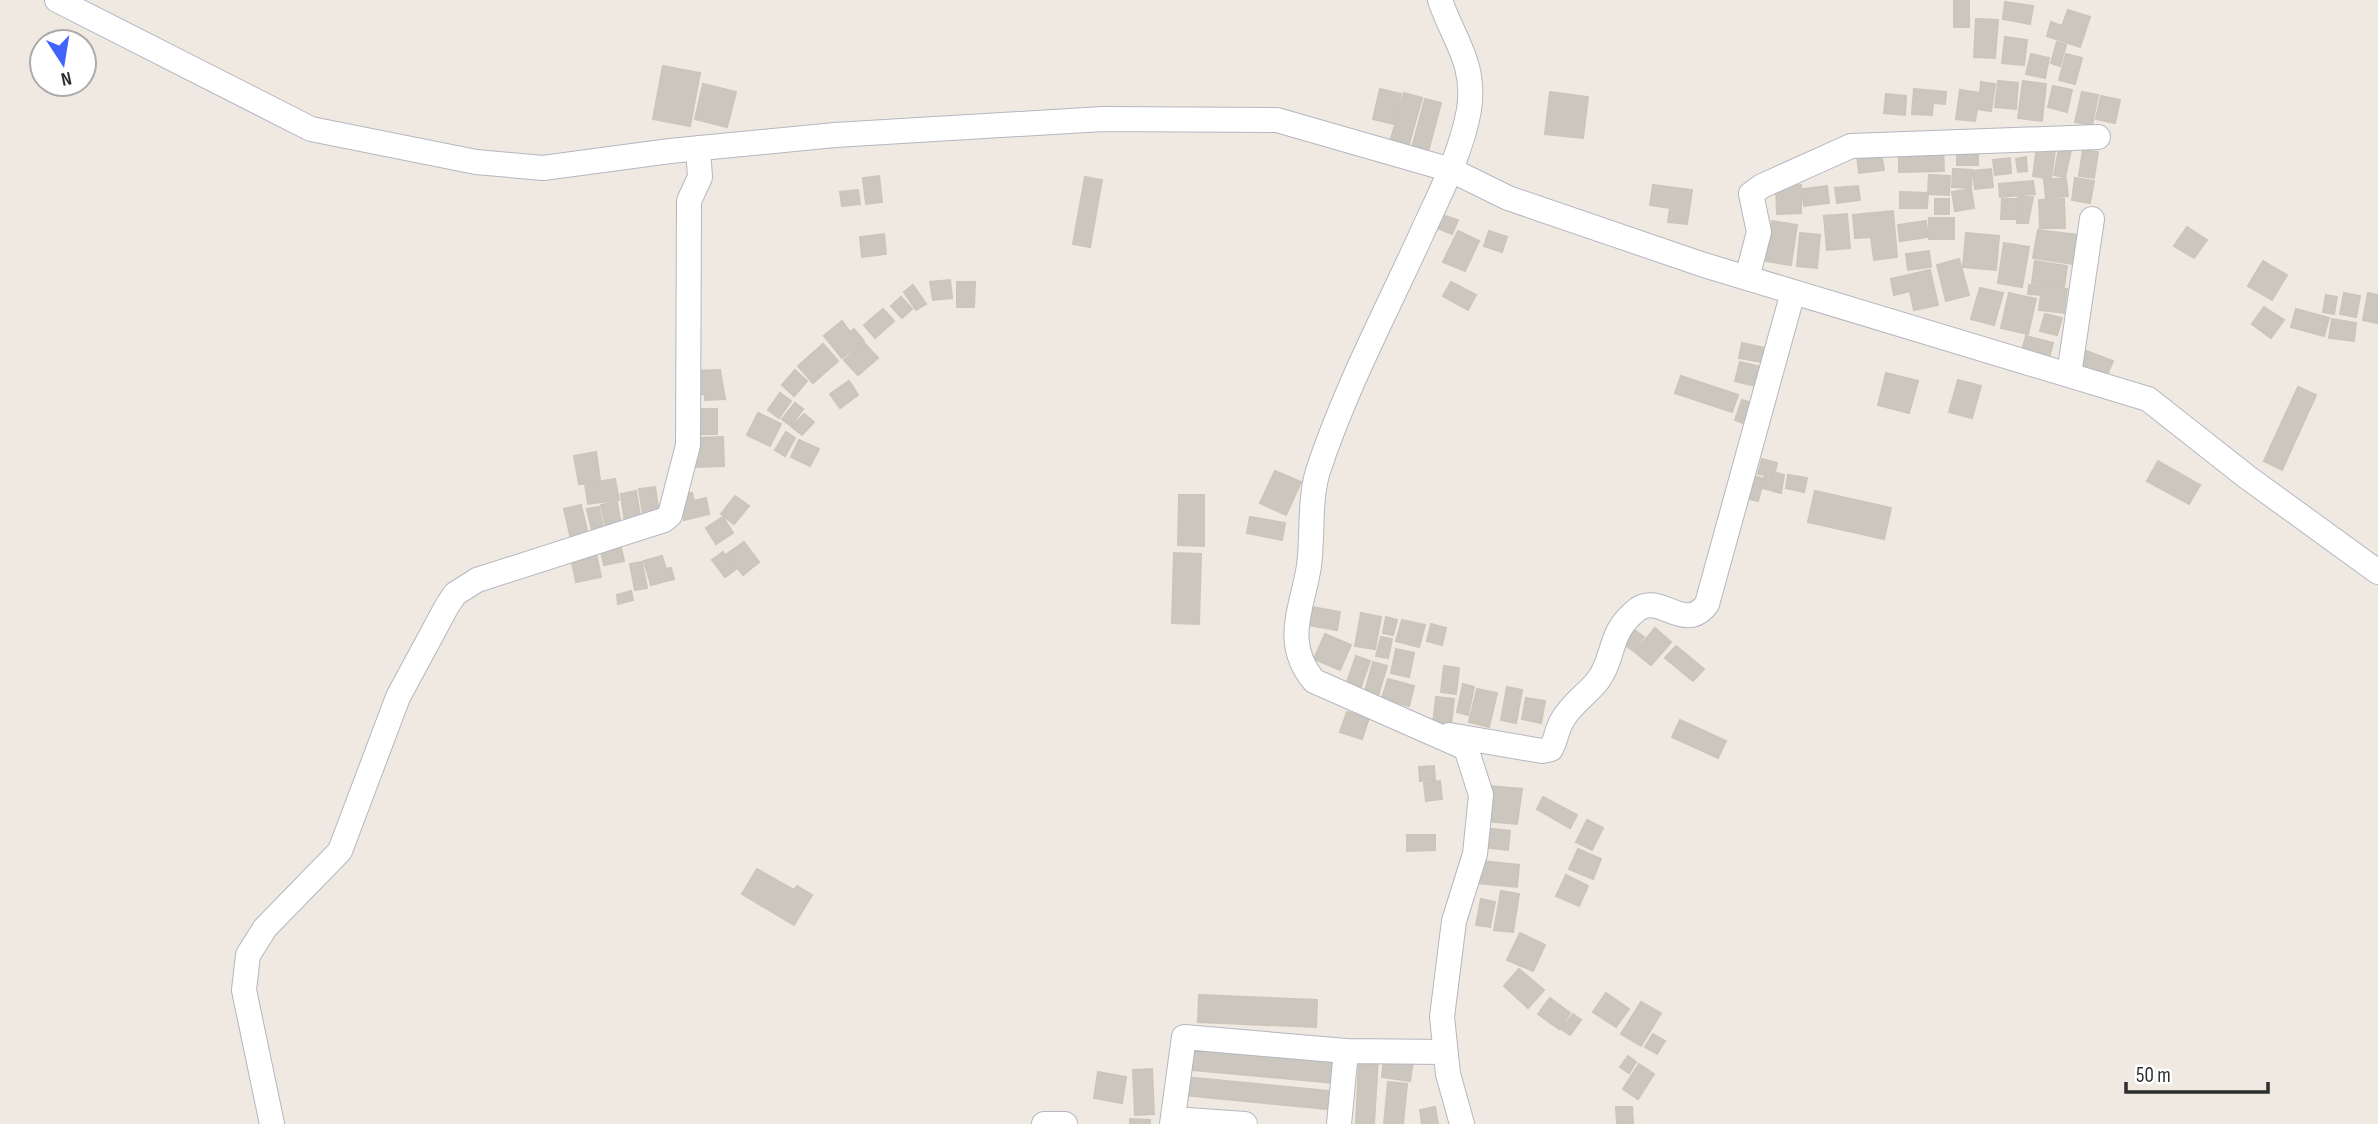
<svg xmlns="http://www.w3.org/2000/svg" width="2378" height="1124" viewBox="0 0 2378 1124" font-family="'Sofia Sans Condensed',sans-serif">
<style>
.building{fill:#cbc7bf;stroke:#cbc5ba;stroke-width:2}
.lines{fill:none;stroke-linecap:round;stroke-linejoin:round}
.minor-casing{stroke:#b4b7c1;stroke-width:26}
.minor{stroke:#fff;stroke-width:24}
</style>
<rect width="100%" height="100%" fill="#efe9e1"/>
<!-- building -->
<path class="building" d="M1954,0H1969V27H1954Z
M2005,2L2033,6L2030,24L2003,19Z
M2068,10L2090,17L2080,47L2047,36L2051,22L2062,26Z
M1976,19L1998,20L1995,58L1974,57Z
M2005,37L2027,40L2024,65L2002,63Z
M2057,42L2066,45L2060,66L2051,63Z
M2031,54L2049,58L2045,78L2026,74Z
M2066,54L2082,58L2075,84L2059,80Z
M663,66L700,73L690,126L653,119Z
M1998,81L2018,83L2016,109L1995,107Z
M2023,81L2046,84L2042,121L2018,118Z
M1981,82L1995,84L1991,111L1977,109L1975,121L1956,119L1960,90L1980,93Z
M703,84L736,92L727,127L695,119Z
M2053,86L2072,90L2067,112L2048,107Z
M1380,89L1401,94L1394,124L1373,119Z
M1914,89L1946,92L1945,104L1933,103L1932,115L1912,114Z
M1550,92L1588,97L1583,138L1545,134Z
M2082,92L2098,95L2092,125L2075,122Z
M1404,93L1422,98L1409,144L1391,139Z
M1886,94L1906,96L1905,115L1884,113Z
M2101,96L2120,100L2115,123L2096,119Z
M1425,99L1441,103L1428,152L1412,148Z
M2060,143L2072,146L2065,177L2054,175Z
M1899,146H1943L1944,171L1899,172Z
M2037,147L2055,150L2051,179L2033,176Z
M2083,150L2098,152L2094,178L2079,176Z
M1957,151H1978V165H1957Z
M1881,153L1884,170L1859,173L1857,156Z
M2026,157L2027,171L2018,172L2016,159Z
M2010,158L2011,173L1995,175L1993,160Z
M1953,169L1972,170L1971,188L1952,187Z
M1991,169L1993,187L1975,189L1973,171Z
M1929,175L1950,176L1949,195L1928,194Z
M879,176L882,202L866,204L863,178Z
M1085,177L1102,180L1090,247L1073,244Z
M2066,178L2068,196L2046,198L2044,180Z
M2075,178L2094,181L2090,203L2072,200Z
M2033,181L2035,194L2000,197L1999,184Z
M1653,185L1692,190L1687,224L1668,222L1670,208L1650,205Z
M1801,185V213L1777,214L1776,186Z
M1827,186L1829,203L1804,206L1802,189Z
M1858,186L1860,200L1837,203L1835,188Z
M1971,189L1974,208L1955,211L1952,192Z
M858,190L860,204L842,206L840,192Z
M1900,192L1928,193L1927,208H1900Z
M2018,197H2033L2028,223H2017Z
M1935,199H1949V214H1935Z
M2002,199H2017L2016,219H2001Z
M2064,199L2065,228H2040L2039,200Z
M1893,211L1897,257L1874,260L1871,237L1855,238L1853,215Z
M1847,214L1850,248L1827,250L1824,216Z
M1442,215L1458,220L1452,234L1437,228Z
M1929,218H1954V239H1929Z
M1772,221L1797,225L1791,265L1766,261Z
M1926,221L1928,237L1900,241L1898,225Z
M2187,227L2207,240L2194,258L2174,246Z
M2038,230L2079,235L2074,264L2033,258Z
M1458,231L1479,241L1465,271L1443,262Z
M1489,231L1507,237L1502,252L1484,246Z
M1800,233L1820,235L1817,268L1797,266Z
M1966,233L1999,236L1996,270L1963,267Z
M884,234L886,254L862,257L860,237Z
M2004,243L2029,247L2022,287L1998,283Z
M1929,251L1931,267L1908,270L1906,254Z
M1959,259L1969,295L1946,301L1937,265Z
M2035,261L2067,266L2064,287L2032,283Z
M2263,261L2287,275L2272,300L2248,286Z
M1930,270L1938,305L1914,310L1910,291L1894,295L1891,279Z
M950,280L952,298L933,300L930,282Z
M957,282H975L974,307H957Z
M1451,282L1476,295L1468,310L1443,296Z
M913,285L926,304L916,310L904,292Z
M2029,285L2067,289L2064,313L2039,310L2041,295L2028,294Z
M1980,288L2003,293L1994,325L1971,319Z
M2009,293L2036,299L2028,334L2001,328Z
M2344,293L2360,296L2356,317L2340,314Z
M2368,293L2378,295L2377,323L2363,320Z
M2326,295L2337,297L2334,314L2323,312Z
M901,297L912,309L902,318L891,306Z
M2264,307L2284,320L2271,338L2252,324Z
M883,309L894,321L875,338L864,325Z
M2296,309L2329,318L2324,336L2291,327Z
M2045,314L2062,318L2057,335L2040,331Z
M2332,319L2356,323L2354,341L2329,338Z
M842,321L850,332L854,329L864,341L842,358L824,336Z
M2026,336L2053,343L2047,365L2020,358Z
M864,343L878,358L858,375L844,360Z
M1742,343L1765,348L1762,362L1739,358Z
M823,344L838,361L813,383L798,366Z
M2081,349L2113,361L2106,377L2075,365Z
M1740,362L1765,368L1760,387L1735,381Z
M720,370L725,399L705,400V394L693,395L692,371Z
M795,370L807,381L794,396L782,385Z
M1886,373L1918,381L1909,413L1878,405Z
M1681,376L1738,395L1732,412L1675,393Z
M1958,380L1981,386L1972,418L1949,412Z
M849,381L858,395L840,408L830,394Z
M2298,387L2316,395L2282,470L2264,461Z
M780,393L791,401L779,418L768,410Z
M1742,400L1755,404L1748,425L1735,420Z
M795,403L803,409L791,426L782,419Z
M695,409H717V434H694Z
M758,413L781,424L770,446L747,435Z
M804,414L814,422L802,435L792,427Z
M786,432L795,438L785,456L775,450Z
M723,437L724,466L695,467L694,438Z
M799,440L819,449L810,466L791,457Z
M596,452L600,480L579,484L574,456Z
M1762,459L1777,463L1771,490L1762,488L1765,475L1758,474Z
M2158,461L2200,485L2189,504L2147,481Z
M1275,471L1301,482L1286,515L1260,503Z
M1777,473L1784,475L1781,493L1773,491Z
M1747,474L1764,479L1758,501L1741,497Z
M1788,475L1807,478L1804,492L1786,488Z
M615,479L619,500L588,504L585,484Z
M655,487L660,520L644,522L639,489Z
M636,491L641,522L625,524L621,494Z
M1815,491L1891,508L1884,539L1808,522Z
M692,493L694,501L706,498L709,514L684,520L679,496Z
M1179,495H1204V546L1178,545Z
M735,496L749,506L734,524L721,514Z
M617,502L621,525L606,528L601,505Z
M581,505L588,535L571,539L564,509Z
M599,507L604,532L593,535L587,509Z
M723,517L733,533L716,544L706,528Z
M1250,517L1285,523L1282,540L1247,533Z
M619,539L624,561L604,565L599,543Z
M744,542L759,562L743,575L727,554Z
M723,552L736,569L725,577L712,560Z
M596,553L601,577L576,582L571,558Z
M1174,553L1201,554L1199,624L1172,623Z
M662,556L666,569L671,568L674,579L651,585L644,561Z
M642,562L647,588L635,590L630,564Z
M631,591L633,600L618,604L617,595Z
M1312,607L1340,612L1337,630L1308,625Z
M1361,613L1381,617L1375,649L1355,646Z
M1386,617L1397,620L1393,635L1383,633Z
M1402,620L1425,625L1419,647L1396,641Z
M1431,624L1446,628L1442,645L1427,641Z
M1630,627L1644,637L1634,651L1620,642Z
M1655,628L1671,642L1651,665L1635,652Z
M1325,634L1351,645L1340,670L1314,659Z
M1381,637L1392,639L1388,658L1376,656Z
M1676,646L1704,669L1693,681L1665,658Z
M1396,649L1414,653L1409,677L1391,673Z
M1356,656L1370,661L1360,689L1346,685Z
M1373,662L1387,666L1377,699L1364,695Z
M1444,666L1459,668L1456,694L1441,692Z
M1388,679L1414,686L1409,706L1382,698Z
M1463,684L1474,687L1468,715L1457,712Z
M1507,687L1522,690L1516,723L1501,720Z
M1477,689L1497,693L1489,727L1469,722Z
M1436,697L1454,699L1451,726L1433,724Z
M1526,698L1545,701L1541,723L1522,719Z
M1347,712L1369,718L1362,739L1340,732Z
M1680,720L1726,741L1718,758L1672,737Z
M1434,766L1435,780L1420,781L1419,767Z
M1440,781L1442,799L1426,801L1424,783Z
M1490,786L1522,789L1517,824L1486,821Z
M1543,797L1577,815L1570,828L1537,809Z
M1587,820L1603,828L1592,850L1576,842Z
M1484,828L1510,831L1508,850L1482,847Z
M1407,835H1435V850L1407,851Z
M1578,849L1601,859L1593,879L1569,869Z
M1481,861L1519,865L1517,887L1478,883Z
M757,869L794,890L797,886L812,895L794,925L742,894Z
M1566,875L1588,886L1579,906L1556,896Z
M1501,891L1519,894L1513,932L1494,930Z
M1481,899L1495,902L1490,927L1476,925Z
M1520,933L1545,945L1533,971L1507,960Z
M1519,969L1544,990L1528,1008L1504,986Z
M1606,993L1629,1009L1616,1027L1593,1012Z
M1199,995L1317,1000L1316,1027L1198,1022Z
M1550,998L1570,1013L1559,1029L1538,1014Z
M1641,1002L1661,1013L1641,1046L1621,1034Z
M1573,1014L1581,1020L1570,1035L1561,1029Z
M1653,1034L1665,1041L1657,1054L1645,1047Z
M1184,1047L1336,1061L1334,1083L1182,1069Z
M1384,1056L1413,1060L1410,1081L1382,1077Z
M1628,1056L1636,1062L1629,1073L1620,1067Z
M1359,1058H1378L1374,1124H1356Z
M1639,1064L1654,1074L1638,1099L1623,1089Z
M1152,1069L1154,1114L1135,1115L1133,1070Z
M1098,1072L1126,1077L1122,1103L1094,1098Z
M1185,1077L1338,1092L1336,1110L1184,1095Z
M1388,1082L1407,1084L1403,1124H1384Z
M1435,1107L1438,1124H1422L1420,1110Z
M1616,1107H1632L1633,1123H1617Z
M1130,1119L1150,1120V1124H1130Z"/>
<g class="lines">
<!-- minor casing -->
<g class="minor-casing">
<path id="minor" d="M57,0L311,129L476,162L543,168L670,151L835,135L1103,119L1277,120L1451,170L1508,198L1704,265L2148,399L2247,477L2378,572
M1440,0C1454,41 1476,63 1469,110C1461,154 1440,193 1422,233C1386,312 1345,389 1318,471C1309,500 1313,536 1309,566C1302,610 1282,642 1314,681L1466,748L1481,795L1475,854L1454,921L1442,1017L1448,1074L1462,1124
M1747,278L1759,232L1751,194L1762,186L1851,146L2098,137
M2069,375L2092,219
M1449,735L1542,751L1551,749C1556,740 1557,728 1563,719C1572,703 1589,693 1599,679C1616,655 1607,633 1638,609C1661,593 1684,634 1707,604L1793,292
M1173,1119L1245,1124
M272,1124L244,990L248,955L265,928L340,851L398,697L447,606L455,594L477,580L664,520L670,515L688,445L689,201L700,177L698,148
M1044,1124H1065
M1172,1124L1184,1037L1346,1051L1445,1052
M1339,1124L1346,1051"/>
</g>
<!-- minor -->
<use href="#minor" class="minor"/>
</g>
<!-- north arrow -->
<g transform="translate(63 63) rotate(168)"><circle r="33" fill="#ffffff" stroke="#ababab" stroke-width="2"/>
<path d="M0-5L12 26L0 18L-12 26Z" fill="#4264fb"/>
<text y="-10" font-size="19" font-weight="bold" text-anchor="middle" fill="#2e2e2e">N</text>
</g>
<!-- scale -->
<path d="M2126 1082v10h142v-10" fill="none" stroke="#2e2e2e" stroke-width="3.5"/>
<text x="2136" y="1082" font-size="21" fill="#2e2e2e" stroke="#ffffff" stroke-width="5" paint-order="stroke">50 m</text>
</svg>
